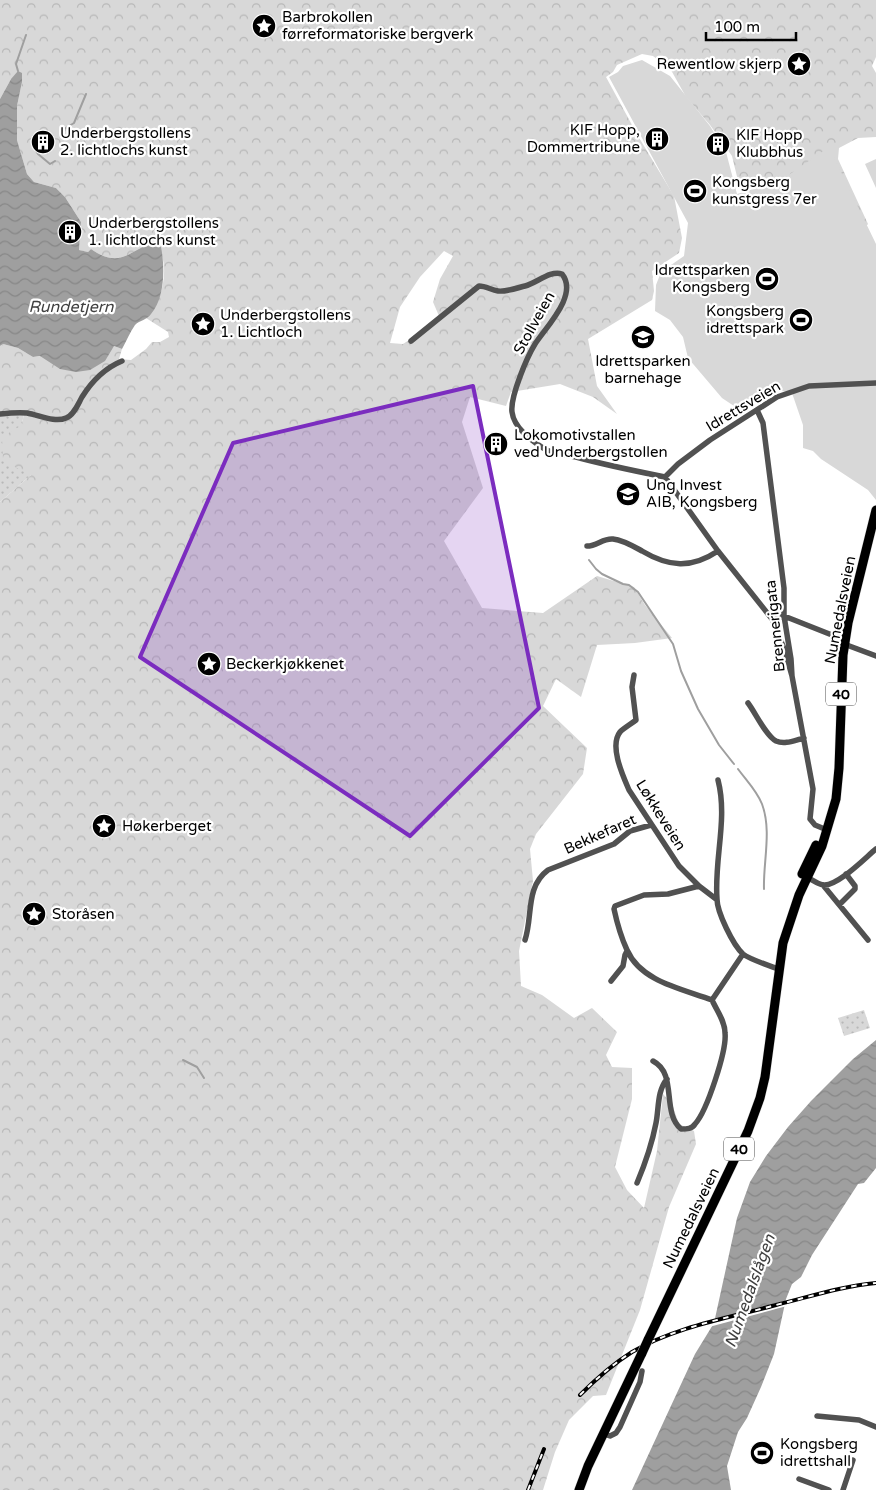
<svg xmlns="http://www.w3.org/2000/svg" width="876" height="1490" viewBox="0 0 876 1490" font-family="'Varela Round',sans-serif">
<style>
.green{fill:url(#green-dots)}
.forest{fill:url(#forest-crowns);fill-rule:evenodd}
.pitch{fill:#d8d8d8}
.water{fill:url(#water-waves)}
.pier{fill:#fff}
.lines{fill:none;stroke-linecap:round;stroke-linejoin:round}
.stream{stroke:#9f9f9f;stroke-width:2}
.primary-casing{stroke:#dbdbdb;stroke-width:10}
.minor{stroke:#515151;stroke-width:5.5}
.primary{stroke:#000;stroke-width:9}
.rail-casing{stroke:#000;stroke-width:4}
.rail{stroke:#fff;stroke-width:2;stroke-dasharray:5.5;stroke-linecap:butt}
.primary-bridge-casing{stroke:#dbdbdb;stroke-width:10;stroke-linecap:butt}
.primary-bridge{stroke:#000;stroke-width:9}
.marked{fill:#7b2cbf;fill-opacity:0.2;stroke:#7b2cbf;stroke-width:4;stroke-linejoin:round}
.labels{text-anchor:middle;dominant-baseline:central;stroke-width:4.5;stroke-linejoin:round;paint-order:stroke}
.shield{fill:#fff;stroke:#4c4c4c;stroke-width:1}
.shield-label{font-size:14px;font-weight:bold;fill:#000}
.poi-label{font-size:15px;fill:#000;stroke:#fff;text-anchor:start}
.street-label{font-size:15px;fill:#000;stroke:#fff}
.water-label{font-size:16px;font-style:italic;fill:#404040;stroke:#fff}
</style>
<defs>
<pattern id="green-dots" width="8" height="8" patternUnits="userSpaceOnUse" patternTransform="scale(1.25)"><rect width="8" height="8" fill="#d8d8d8"/><path d="M2 2h.1M6 6h.1" fill="none" stroke="#b8b8b8" stroke-width="1.8" stroke-linecap="round"/></pattern>
<pattern id="forest-crowns" width="20" height="18" patternUnits="userSpaceOnUse" patternTransform="scale(1.25)"><rect width="20" height="18" fill="#d8d8d8"/><path d="M2 6a3 3 0 1 1 6 0M12 15a3 3 0 1 1 6 0" fill="none" stroke="#b8b8b8"/></pattern>
<pattern id="water-waves" width="16" height="10" patternUnits="userSpaceOnUse" patternTransform="scale(1.25)"><rect width="16" height="10" fill="#9f9f9f"/><path d="M0 5q4-4 8 0t8 0" fill="none" stroke="#878787"/></pattern>
</defs>
<rect width="100%" height="100%" fill="#fff"/>
<!-- green -->
<path class="green" d="M24,412L22,425L31,475L0,502V414Z
M864,1010L870,1028L844,1036L838,1018Z"/>
<!-- forest -->
<path class="forest" d="M0,0H876V57L872,66L876,73V137L858,138L839,148L838,159L868,224L852,243L789,197L776,180L740,189L732,156L710,125L686,97L671,70L653,56L642,54L617,65L613,72L606,77L638,136L674,196L682,238L679,253L652,271L654,291L652,300L588,339L597,386L617,414L593,397L560,384L511,392L506,406L470,397L462,422L483,488L444,541L482,608L543,613L597,576L634,587L645,605L672,638L635,643L597,645L581,697L556,679L543,706L587,748L583,774L536,834L530,849L533,881L519,951L521,986L542,995L574,1018L592,1008L617,1032L606,1055L612,1067L632,1068V1099L615,1167L627,1190L644,1208L657,1151L663,1094L672,1104L679,1124L694,1131L696,1144L669,1207L640,1310L606,1395L593,1396L569,1420L555,1452L543,1490H0V502L31,475L3,461L2,437L22,425L24,413L0,414V346L3,344L18,348L33,357L112,348L114,346L122,349L119,359L131,360L146,349L152,342H160L169,337L168,332L146,318C160,307 167,277 163,260C162,254 157,247 154,242C127,252 120,269 91,249L88,252L79,250L81,222L65,197L56,188L34,182L27,174L17,140V106L22,82L11,79L0,99ZM444,251L453,256L440,279L433,302L439,316L432,326L403,344L390,343L400,307L420,277Z"/>
<!-- pitch -->
<path class="pitch" d="M642,60L670,76L710,126L726,152L737,194L780,181L829,147L876,244V500L868,490L821,459L813,451L803,448V425L792,393L777,390L740,410L722,398L688,358L683,337L670,320L655,311L656,285L661,272L684,256L688,223L609,77L618,72L623,66Z
M876,159V188L865,164Z"/>
<!-- water -->
<path class="water" d="M18,71L22,73V82L17,106V140L27,174L34,182L56,188L65,197L81,222L79,250L88,252L91,249C120,269 127,252 154,242L161,247C165,267 165,298 151,314C147,320 140,320 135,325C130,332 126,342 122,349L114,346L105,361L90,370L76,372L60,369L40,356L33,357L18,348L3,344L0,346V99L11,79Z
M876,1040V1168L864,1183L858,1184L812,1255L801,1277L792,1284L786,1299L774,1354L761,1387L747,1418L738,1432L727,1466L731,1490H632L695,1354L714,1323L737,1218L750,1182L766,1156L788,1127L811,1101L853,1059Z"/>
<!-- pier -->
<path class="pier" d="M788,1300L787,1306L709,1327L712,1320Z"/>
<g class="lines">
<!-- stream -->
<path class="stream" d="M18,71L16,64L26,35
M64,129L74,123L86,94
M36,143L33,146L38,154L50,164L55,161
M589,560L596,569L602,574L623,584L629,585L638,592L673,644L681,671L698,709L719,745L734,764
M738,769C746,780 757,791 762,804C772,831 763,862 764,889
M183,1060L197,1067L204,1078"/>
<!-- primary casing -->
<g class="primary-casing">
<path id="primary" d="M802,874L816,845
M648,1340L748,1131L760,1098L765,1077L783,943L799,895L822,846L836,799L839,768L843,655L848,623L876,510
M579,1490L588,1466L642,1353"/>
</g>
<!-- minor -->
<path class="minor" d="M411,341L479,286C486,286 491,290 498,291C506,292 517,288 525,286C537,283 550,270 562,274C579,295 545,328 535,344C527,357 510,397 512,412C514,428 531,440 543,448C552,454 566,455 576,457C605,465 635,471 665,477L718,551L772,619L785,651L792,676
M757,410L763,423L784,588V616L791,659L792,676L813,789L810,819L815,825L827,830
M0,414C9,413 18,412 27,413C39,415 55,423 66,418C74,415 78,404 82,397C92,381 105,368 122,361
M665,477L678,464L710,440L777,397L809,386L876,383
M587,546C597,546 603,538 613,539C623,540 633,546 642,551C669,567 691,569 718,551
M772,619L784,616L837,637
M844,644L876,656
M634,675L632,687L636,720C631,724 624,728 620,732C609,746 623,776 629,790L679,866L699,886L716,899
M748,703C755,712 766,736 776,741C785,745 795,740 804,738
M718,780C728,819 714,859 717,899C717,912 733,945 743,954C749,959 770,966 778,969
M804,876C810,878 817,884 823,885C837,887 865,858 876,849
M823,885L868,940
M699,886L668,894L644,895L615,906L614,909C617,923 621,937 627,950C641,982 683,989 712,1000L743,954
M840,904L855,889V886L846,874
M525,940C533,917 525,887 548,870L614,844L630,831L651,825
M611,981L623,966L625,955L627,951
M653,1061C678,1074 661,1112 681,1129C687,1129 692,1129 695,1124C707,1111 727,1050 725,1033C725,1021 717,1011 712,1000
M637,1183C645,1164 652,1144 656,1123C659,1108 657,1091 667,1079
M817,1416L859,1420L876,1427
M604,1434L610,1436L616,1433L620,1427L640,1382L642,1371
M799,1479L829,1490
M843,1490L853,1460"/>
<!-- primary -->
<use href="#primary" class="primary"/>
<!-- rail casing -->
<g class="rail-casing">
<path id="rail" d="M580,1395C596,1379 613,1364 632,1352C675,1327 728,1318 776,1305C809,1297 842,1286 876,1283
M528,1490L544,1449"/>
</g>
<!-- rail -->
<use href="#rail" class="rail"/>
<!-- primary-bridge casing -->
<g class="primary-bridge-casing">
<path id="primary-bridge" d="M642,1353L648,1340"/>
</g>
<!-- primary-bridge -->
<use href="#primary-bridge" class="primary-bridge"/>
</g>
<!-- marked area -->
<path class="marked" d="M473,386L539,708L410,836L140,657L233,443Z"/>
<!-- icons -->
<defs>
<g id="sight-disc" transform="scale(1.25)"><circle r="9.5" fill="#000" stroke="#fff"/><path d="M0-6L1.8-2.2L6-1.7L2.9 1.2L3.7 5.4L0 3.3L-3.7 5.4L-2.9 1.2L-6-1.7L-1.8-2.2Z" fill="#fff"/></g>
<g id="building-disc" transform="scale(1.25)"><circle r="9.5" fill="#000" stroke="#fff"/><path d="M-4-6H4V6H1V3H-1V6H-4ZM-2.5-4.3h1.7v1.8h-1.7ZM.8-4.3h1.7v1.8H.8ZM-2.5-1h1.7V.8h-1.7ZM.8-1h1.7V.8H.8Z" fill="#fff"/></g>
<g id="stadium-disc" transform="scale(1.25)"><circle r="9.5" fill="#000" stroke="#fff"/><path d="M0-5a6.5 5 0 1 0 0 10a6.5 5 0 1 0 0-10ZM-3.5-1.8h7v3.6h-7Z" fill="#fff"/></g>
<g id="school-disc" transform="scale(1.25)"><circle r="9.5" fill="#000" stroke="#fff"/><path d="M0-5L7-2L0 1L-7-2ZM-4 1L0 2.5L4 1V4Q0 6-4 4Z" fill="#fff"/></g>
</defs>
<g fill-rule="evenodd">
<use href="#sight-disc" x="264" y="26"/>
<use href="#sight-disc" x="799" y="64"/>
<use href="#building-disc" x="657" y="139"/>
<use href="#building-disc" x="43" y="142"/>
<use href="#building-disc" x="718" y="144"/>
<use href="#stadium-disc" x="695" y="191"/>
<use href="#building-disc" x="70" y="232"/>
<use href="#stadium-disc" x="767" y="279"/>
<use href="#stadium-disc" x="801" y="320"/>
<use href="#sight-disc" x="203" y="324"/>
<use href="#school-disc" x="643" y="337"/>
<use href="#building-disc" x="496" y="444"/>
<use href="#school-disc" x="628" y="494"/>
<use href="#sight-disc" x="209" y="664"/>
<use href="#sight-disc" x="104" y="826"/>
<use href="#sight-disc" x="34" y="914"/>
<use href="#stadium-disc" x="762" y="1453"/>
</g>
<g class="labels">
<!-- shield labels -->
<g class="shield">
<rect x="826" y="682.5" width="30" height="23" rx="4"/>
<rect x="724" y="1137.5" width="30" height="23" rx="4"/>
</g>
<g class="shield-label">
<text x="841" y="694">40</text>
<text x="739" y="1149">40</text>
</g>
<!-- poi labels -->
<g class="poi-label">
<text x="282" y="17">Barbrokollen<tspan x="282" dy="17">førreformatoriske bergverk</tspan></text>
<text x="782" y="64" text-anchor="end">Rewentlow skjerp</text>
<text x="640" y="130" text-anchor="end">KIF Hopp,<tspan x="640" dy="17">Dommertribune</tspan></text>
<text x="60" y="133">Underbergstollens<tspan x="60" dy="17">2. lichtlochs kunst</tspan></text>
<text x="736" y="135">KIF Hopp<tspan x="736" dy="17">Klubbhus</tspan></text>
<text x="712" y="182">Kongsberg<tspan x="712" dy="17">kunstgress 7er</tspan></text>
<text x="88" y="223">Underbergstollens<tspan x="88" dy="17">1. lichtlochs kunst</tspan></text>
<text x="750" y="270" text-anchor="end">Idrettsparken<tspan x="750" dy="17">Kongsberg</tspan></text>
<text x="784" y="311" text-anchor="end">Kongsberg<tspan x="784" dy="17">idrettspark</tspan></text>
<text x="220" y="315">Underbergstollens<tspan x="220" dy="17">1. Lichtloch</tspan></text>
<text x="643" y="361" text-anchor="middle">Idrettsparken<tspan x="643" dy="17">barnehage</tspan></text>
<text x="514" y="435">Lokomotivstallen<tspan x="514" dy="17">ved Underbergstollen</tspan></text>
<text x="646" y="485">Ung Invest<tspan x="646" dy="17">AIB, Kongsberg</tspan></text>
<text x="226" y="664">Beckerkjøkkenet</text>
<text x="122" y="826">Høkerberget</text>
<text x="52" y="914">Storåsen</text>
<text x="780" y="1444">Kongsberg<tspan x="780" dy="17">idrettshall</tspan></text>
</g>
<!-- street labels -->
<g class="street-label">
<text transform="translate(534 323) rotate(-61)">Stollveien</text>
<text transform="translate(743 406) rotate(-31)">Idrettsveien</text>
<text transform="translate(840 610) rotate(-79)">Numedalsveien</text>
<text transform="translate(775 626) rotate(-96)">Brennerigata</text>
<text transform="translate(661 815) rotate(58)">Løkkeveien</text>
<text transform="translate(600 834) rotate(-24)">Bekkefaret</text>
<text transform="translate(691 1218) rotate(-64)">Numedalsveien</text>
</g>
<!-- water labels -->
<g class="water-label">
<text x="71" y="307">Rundetjern</text>
<text transform="translate(750 1291) rotate(-70)">Numedalslågen</text>
</g>
</g>
<!-- scale -->
<path d="M706 32v8h90v-8" fill="none" stroke="#000000" stroke-width="2.5"/>
<text x="714" y="32" font-size="15" fill="#000000" stroke="#ffffff" stroke-width="4" paint-order="stroke">100 m</text>
</svg>
